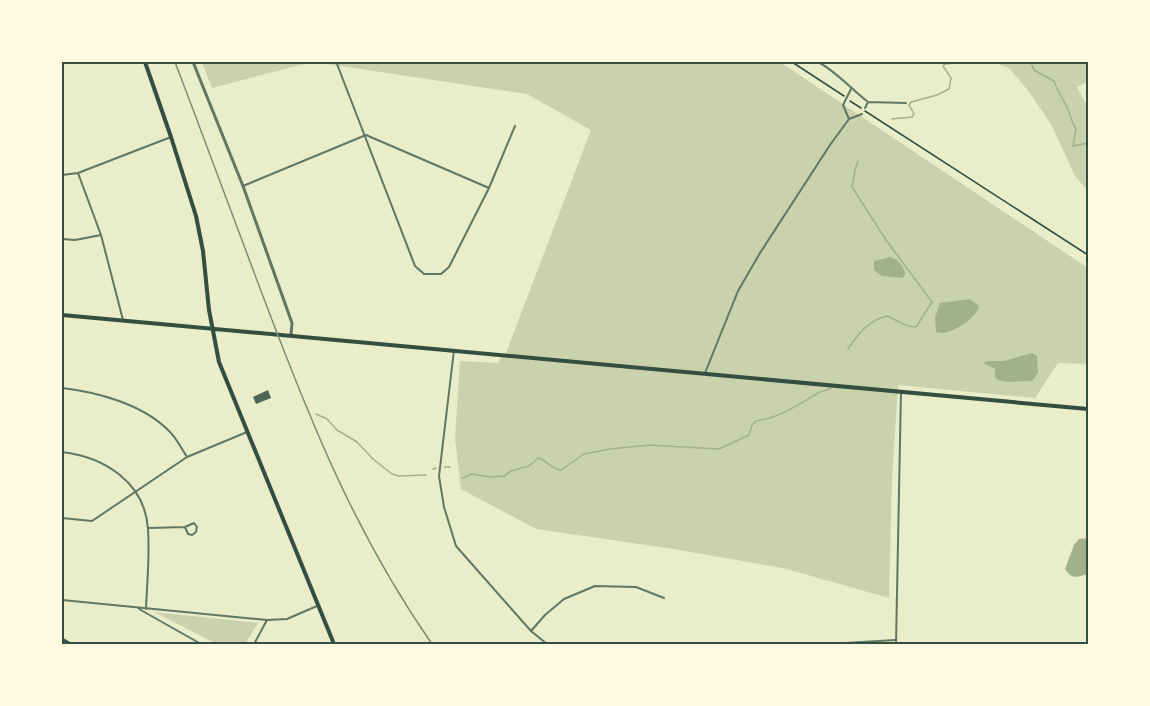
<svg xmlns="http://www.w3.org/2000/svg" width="1150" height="706" viewBox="0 0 1150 706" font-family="'Noto Sans',sans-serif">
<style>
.green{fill:#cad2ad}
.water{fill:#a3b18a}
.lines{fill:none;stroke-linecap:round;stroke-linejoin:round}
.stream{stroke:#a3b18a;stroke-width:1.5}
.building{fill:#4f6655}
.path{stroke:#344e41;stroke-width:1.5}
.minor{stroke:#617663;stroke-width:2}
.tertiary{stroke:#617663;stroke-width:3}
.secondary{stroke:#344e41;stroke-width:4}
.motorway{stroke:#344e41;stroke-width:4.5}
.rail{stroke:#7c8e77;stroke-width:1.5}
.neatline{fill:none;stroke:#344e41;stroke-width:2}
</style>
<rect width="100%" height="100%" fill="#e9edc9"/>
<!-- green -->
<path class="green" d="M202,62H312L212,88Z
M314,62H780L1088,268V364L1058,363L1035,398L898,385L892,480L889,598L783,568L667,548L536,529L461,489L455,439L460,361L498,363L503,353H506L591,130L527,94Z
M992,62H1088V82L1077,87L1085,102L1088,105V191L1075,176L1052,126L1030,93L1009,68Z
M154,612L258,623L245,644H217Z"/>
<!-- water -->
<path class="water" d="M890,257C898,259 905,267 905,275L902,278L882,276L874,270V261Z
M970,299L979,306C977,318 949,337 936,332L935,318L940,303Z
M1032,353L1037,356L1038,373L1032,381L1006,382L998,380L995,377V369L983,363L987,361H1004Z
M1088,538V574C1077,577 1072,580 1065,569L1074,545L1079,539Z"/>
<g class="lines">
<!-- stream -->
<path class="stream" d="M1031,62L1034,70L1054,81C1057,90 1061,96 1066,105C1070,113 1071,121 1076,129L1073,146L1088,143
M892,119L912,117L914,114L909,105L911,102L937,95L949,89L951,78L943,66L945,64L958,63L959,62
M848,349C858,334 869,320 887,316L908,326L916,327L932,302L886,240L852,187L855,170L858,161
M316,414L327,419L337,430L357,442L373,459L392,474L399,476L426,475
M444,467H450
M433,469L436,468
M462,478L472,474L490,477L504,476L511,471L529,466L538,458C547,460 552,470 561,470L584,454L610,449L649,445L719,449L749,435L752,425L756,421C779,418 798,405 818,393C822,391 827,390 831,388"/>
</g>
<!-- building -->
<path class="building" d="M268,390L271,398L256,404L253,397Z"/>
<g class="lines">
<!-- path -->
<path class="path" d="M792,62L844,96
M850,101L861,108
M865,111L1088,255"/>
<!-- minor -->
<path class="minor" d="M818,62C837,72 851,89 868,102
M337,64L415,266L424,274H441L449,267L489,188L515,126
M865,108L868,102L906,103
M849,119L843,105L851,89
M78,173L101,235L123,320
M62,175L78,173L171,137
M243,186L366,135L489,188
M62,239L75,240L101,235
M454,350L439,476L444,507L456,546L531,631L547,644
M705,373L738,291L760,253L830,145L849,119L862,114
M62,388C97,392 142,404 168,430C176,437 181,448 187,457
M62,452C104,457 145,482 148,529C150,555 147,583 146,609
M62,518L92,521L187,457L247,432
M149,528L185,527L194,523L197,527L196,532L192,535L188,534L185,527
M62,600L267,620L287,619L317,606
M139,609L201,644
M531,631L545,615L564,599L595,586L636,587L664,598
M254,644L267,620
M829,644L895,640
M896,644L901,391"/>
<!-- tertiary -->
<path class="tertiary" d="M193,62L243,186L292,323L291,335"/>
<!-- secondary -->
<path class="secondary" d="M145,62L171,137L196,216L203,251L209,310L219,362L334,644
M62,315L1088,409"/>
<!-- motorway -->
<path class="motorway" d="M62,640L69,644"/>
<!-- rail -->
<path class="rail" d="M175,62C204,138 232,214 261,291C309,418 354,532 432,644"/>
</g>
<!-- border -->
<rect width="1150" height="706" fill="none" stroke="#fefae0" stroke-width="126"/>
<rect x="63" y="63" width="1024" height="580" class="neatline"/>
</svg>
